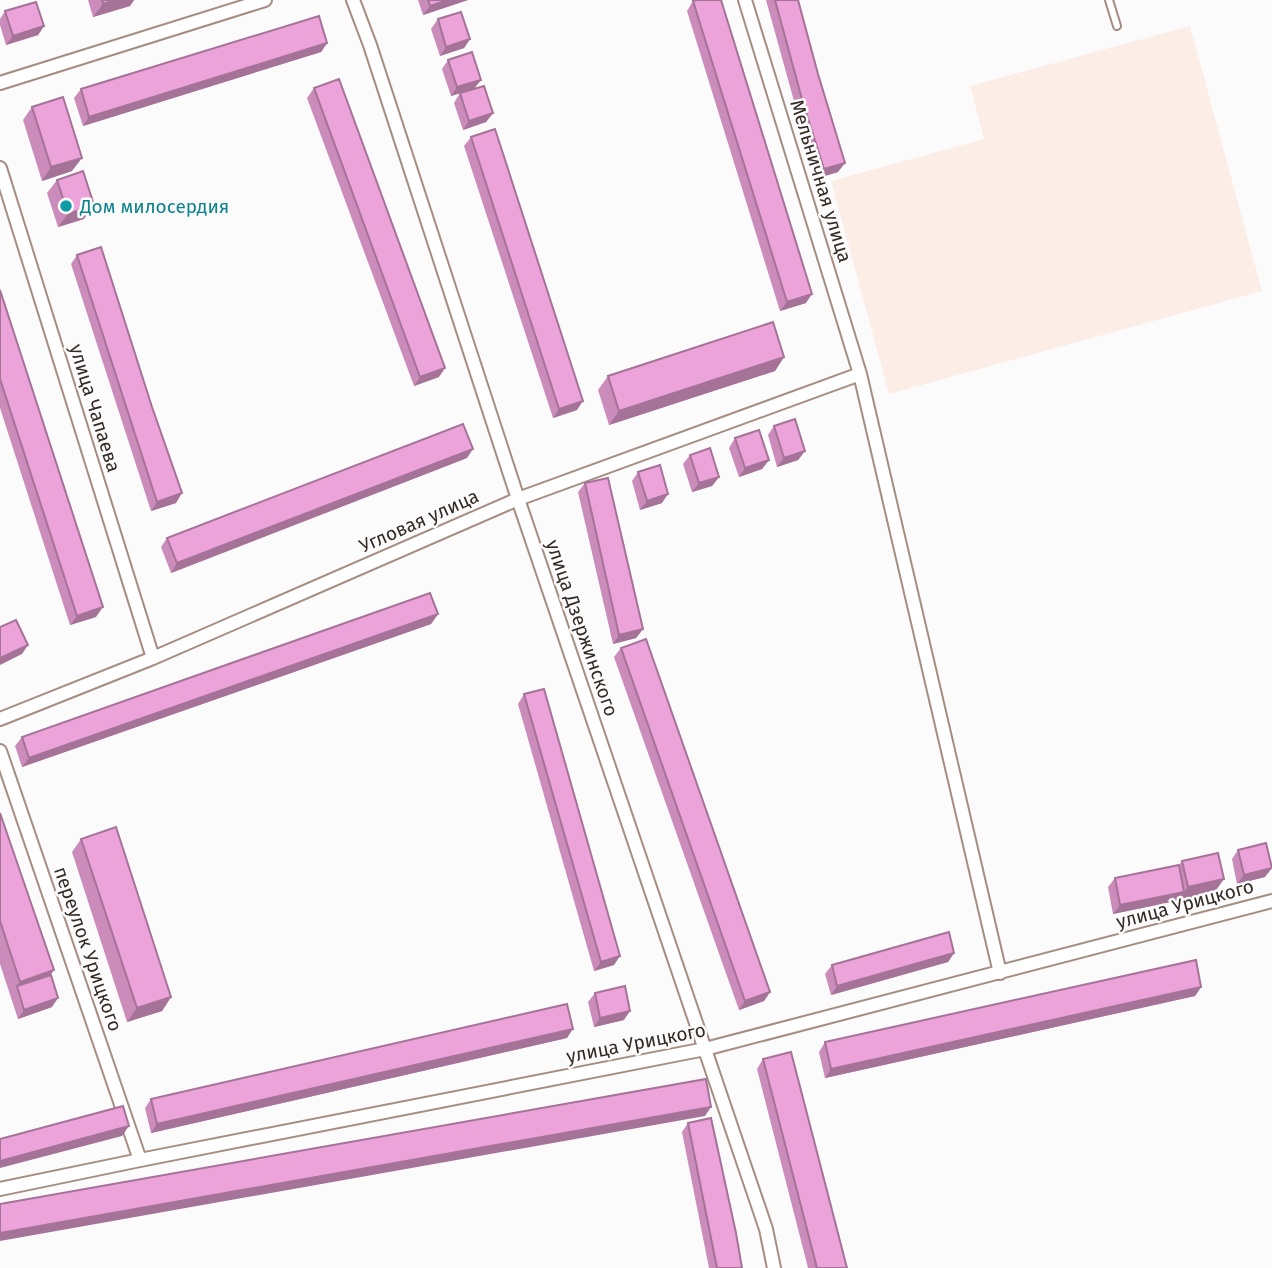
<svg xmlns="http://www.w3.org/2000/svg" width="1272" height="1268" viewBox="0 0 1272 1268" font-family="'Fira Sans',sans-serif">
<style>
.industrial{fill:#fceee7}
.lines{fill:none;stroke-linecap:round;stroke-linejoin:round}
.lane-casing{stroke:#a58d81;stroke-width:10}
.street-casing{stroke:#a58d81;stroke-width:16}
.lane{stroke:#fff;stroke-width:6}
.street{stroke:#fff;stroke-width:12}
.wall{fill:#cb8cbb}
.shaded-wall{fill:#a57298}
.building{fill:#eca3d9;stroke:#a57298;stroke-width:2}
.culture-dot{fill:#0f9aa8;stroke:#fbfbfb;stroke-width:2.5}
.labels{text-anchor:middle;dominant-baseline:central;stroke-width:5;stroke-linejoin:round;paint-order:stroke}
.street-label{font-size:19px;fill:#342a25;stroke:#fbfbfb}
.culture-label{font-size:19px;fill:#0d838f;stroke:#fbfbfb;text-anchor:start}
</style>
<rect width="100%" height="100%" fill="#fbfbfb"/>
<!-- industrial -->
<path class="industrial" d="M1190,26L1262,291L889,394L831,181L984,139L970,86Z"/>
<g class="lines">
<!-- lane casing -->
<g class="lane-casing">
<path id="lane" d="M1109,0L1117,26"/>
</g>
<!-- street casing -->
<g class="street-casing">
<path id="street" d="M353,0L370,45L518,499L766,1229L774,1268
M745,0L860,374L1000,973
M0,83L265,0
M0,168L153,658
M0,719L153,658L518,499L860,374
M0,751L140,1160
M0,1189L140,1160L705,1049L1272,901"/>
</g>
<!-- lane -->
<use href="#lane" class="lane"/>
<!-- street -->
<use href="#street" class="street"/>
</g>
<!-- wall -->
<path class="wall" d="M88,0H134L130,6L93,17Z
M418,0H468L423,15Z
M766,0H798L838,172L818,178L797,112Z
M693,1L806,303L780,311L687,11Z
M5,11L44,26L38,35L6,45L0,25V19Z
M438,19L470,39L464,48L440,56L431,29Z
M327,43L321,52L83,126L74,98L81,89Z
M448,60L474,89L493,113L486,122L463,130L454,103L460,93L451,96L442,69Z
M314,88L439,377L414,386L307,98Z
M32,107L72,171L42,181L23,120Z
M471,137L577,410L553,418L464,146Z
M57,180L84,219L58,227L47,193Z
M77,255L152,407L176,503L151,511L71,264Z
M0,290L96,617L70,625L0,408Z
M784,357L775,371L609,425L598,390L608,376Z
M774,426L805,451L798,460L777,467L768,435Z
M735,438L769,460L762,469L739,477L729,448Z
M690,455L719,477L712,486L692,492L683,464Z
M467,458L171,573L161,547L167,538Z
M638,472L662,503L640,510L632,481Z
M585,483L643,629L636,638L613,644L578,492Z
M438,614L431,624L22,767L15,746L22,737Z
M621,648L770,992L764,1001L739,1010L614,657Z
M524,694L614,965L594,971L518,704Z
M0,813L51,975L52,1007L18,1019L0,964Z
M81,839L171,997L162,1011L127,1022L72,852Z
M1238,850L1265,877L1237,884L1232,859Z
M1182,861L1214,893L1113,914L1108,887L1115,878L1179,865Z
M954,953L948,962L831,995L825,974L832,965Z
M1201,987L1195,996L825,1078L819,1052L825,1042Z
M595,993L624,1020L594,1027L588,1002Z
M567,1038L151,1133L145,1108L151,1099Z
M763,1059L847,1268H808L757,1069Z
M688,1123L742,1268H709L682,1132Z"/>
<!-- shaded-wall -->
<path class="shaded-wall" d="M114,0H134L130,6L93,17L103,4Z
M448,0H468L423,15L430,6Z
M44,26L38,35L6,45L13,36Z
M470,39L464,48L440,56L446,47Z
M327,43L321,52L83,126L89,117Z
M481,80L474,89L451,96L457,87Z
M493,113L486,122L463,130L469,121Z
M82,158L72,171L42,181L51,167Z
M845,163L838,172L818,178L824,169Z
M94,205L84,219L58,227L68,214Z
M812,294L806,303L780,311L787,302Z
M784,357L775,371L609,425L619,411Z
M445,368L439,377L414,386L420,377Z
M583,401L577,410L553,418L559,409Z
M473,449L467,458L171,573L177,563Z
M805,451L798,460L777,467L784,458Z
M769,460L762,469L739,477L745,468Z
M719,477L712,486L692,492L699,483Z
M182,493L176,503L151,511L157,502Z
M668,494L662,503L640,510L647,501Z
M103,607L96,617L70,625L77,616Z
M438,614L431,624L22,767L29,758Z
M643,629L636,638L613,644L619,635Z
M28,645L22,654L0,665V658Z
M1272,868L1265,877L1237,884L1244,875Z
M1224,879L1214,893L1113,914L1120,905L1184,892L1188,887Z
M954,953L948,962L831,995L837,986Z
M620,956L614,965L594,971L601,962Z
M54,970L44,984L17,986L20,982Z
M1201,987L1195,996L825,1078L831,1069Z
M770,992L764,1001L739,1010L745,1001Z
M171,997L162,1011L127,1022L137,1008Z
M58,998L52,1007L18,1019L24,1010Z
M630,1011L624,1020L594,1027L600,1018Z
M573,1029L567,1038L151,1133L157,1124Z
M711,1107L705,1116L0,1241V1233Z
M129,1126L122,1136L0,1168V1161Z"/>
<!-- building -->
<path class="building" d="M102,0H114L103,4Z
M428,0H448L430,6Z
M697,0H721L812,294L787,302L693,1Z
M775,0H798L818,74L845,163L824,169L803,103Z
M36,2L44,26L13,36L5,11Z
M461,12L470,39L446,47L438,19Z
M319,16L327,43L89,117L81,89Z
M472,52L481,80L457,87L448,60Z
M339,79L445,368L420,377L314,88Z
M484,86L493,113L469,121L460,93Z
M63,97L82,158L51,167L32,107Z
M495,129L583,401L559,409L471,137Z
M83,171L94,205L68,214L57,180Z
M101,247L152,407L182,493L157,502L77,255Z
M0,290L103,607L77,616L0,379Z
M773,322L784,357L619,411L608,376Z
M795,419L805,451L784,458L774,426Z
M463,424L473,449L177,563L167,538Z
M759,430L769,460L745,468L735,438Z
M710,448L719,477L699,483L690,455Z
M660,465L668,494L647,501L638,472Z
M608,478L643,629L619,635L585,483Z
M430,593L438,614L29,758L22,737Z
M16,620L28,645L0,658V627Z
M646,639L770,992L745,1001L621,648Z
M544,689L620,956L601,962L524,694Z
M0,813L54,970L20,982L0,921Z
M116,827L171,997L137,1008L81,839Z
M1266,843L1272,868L1244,875L1238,850Z
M1218,853L1224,879L1188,887L1182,861Z
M1179,865L1184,892L1120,905L1115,878Z
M949,932L954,953L837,986L832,965Z
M1196,960L1201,987L831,1069L825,1042Z
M51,975L58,998L24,1010L17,986Z
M625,986L630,1011L600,1018L595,993Z
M567,1004L573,1029L157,1124L151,1099Z
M791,1052L847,1268H817L763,1059Z
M706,1079L711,1107L0,1233V1204Z
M123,1106L129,1126L0,1161V1139Z
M711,1118L736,1233L742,1268H717L688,1123Z"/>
<!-- markers -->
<circle class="culture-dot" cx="66" cy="206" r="7"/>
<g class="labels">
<!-- street labels -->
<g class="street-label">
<text transform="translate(821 181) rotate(73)">Мельничная улица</text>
<text transform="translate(95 408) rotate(73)">улица Чапаева</text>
<text transform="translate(419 521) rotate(-24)">Угловая улица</text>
<text transform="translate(582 628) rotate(71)">улица Дзержинского</text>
<text transform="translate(1185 904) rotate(-15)">улица Урицкого</text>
<text transform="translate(88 949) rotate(71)">переулок Урицкого</text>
<text transform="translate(636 1043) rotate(-11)">улица Урицкого</text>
</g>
<!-- culture labels -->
<g class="culture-label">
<text x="80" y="206">Дом милосердия</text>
</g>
</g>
</svg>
